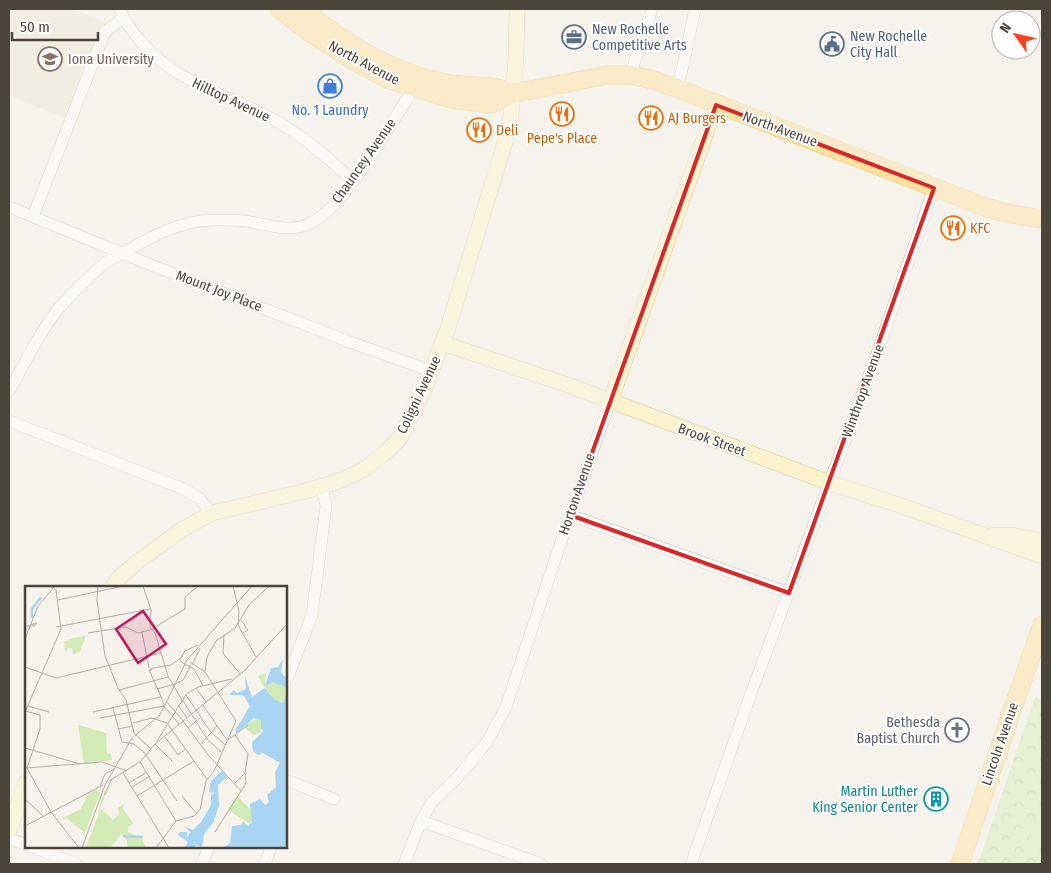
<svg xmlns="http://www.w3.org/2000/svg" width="1051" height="873" viewBox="0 0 1051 873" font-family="'Fira Sans Condensed',sans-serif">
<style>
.education{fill:#efe8d6}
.park{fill:url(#park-crowns)}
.pitch{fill:#d2eab5}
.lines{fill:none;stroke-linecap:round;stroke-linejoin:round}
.street-casing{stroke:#c2bbae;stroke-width:12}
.secondary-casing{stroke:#d6c79b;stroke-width:16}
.primary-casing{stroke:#e6c16a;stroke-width:19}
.street{stroke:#fff;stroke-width:11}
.secondary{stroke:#fff3cd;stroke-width:15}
.primary{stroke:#ffe39c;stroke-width:18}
.marked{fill:none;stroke:#d62828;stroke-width:4;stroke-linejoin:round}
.labels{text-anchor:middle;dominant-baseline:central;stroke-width:4;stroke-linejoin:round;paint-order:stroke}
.service-label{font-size:14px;fill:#4e5e75;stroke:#fff;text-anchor:start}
.education-label{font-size:14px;fill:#785e54;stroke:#fff;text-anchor:start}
.street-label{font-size:14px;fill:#4b4439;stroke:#fff}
.shop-label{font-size:14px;fill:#366cbe;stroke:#fff}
.food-label{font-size:14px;fill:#c56008;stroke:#fff;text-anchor:start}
.worship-label{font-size:14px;fill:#5b616d;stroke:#fff;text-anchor:end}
.culture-label{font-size:14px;fill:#0d838f;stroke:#fff;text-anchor:end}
.inset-river{fill:none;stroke:#a9d4f2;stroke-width:2.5}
.inset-road{fill:none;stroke:#b2ada4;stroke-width:1}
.view{fill:#c2185b;fill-opacity:0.15;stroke:#c2185b;stroke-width:2.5}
.inset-edge{fill:none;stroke:#4b4439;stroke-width:2.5}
</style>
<defs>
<pattern id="park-crowns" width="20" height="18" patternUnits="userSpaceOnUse" patternTransform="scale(1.25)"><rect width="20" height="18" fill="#d2eab5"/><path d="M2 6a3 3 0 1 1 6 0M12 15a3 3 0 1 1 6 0" fill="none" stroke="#b6ca9c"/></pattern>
</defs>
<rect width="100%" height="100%" fill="#f6f3ec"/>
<!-- education -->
<path class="education" d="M9,9H73L106,22L66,119L9,95Z"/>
<!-- park -->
<path class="park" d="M1035,697L1042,700V864H978Z"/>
<!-- pitch -->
<path class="pitch" d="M1042,802V843L1030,839Z"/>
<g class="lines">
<!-- street casing -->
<g class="street-casing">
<path id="street" d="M120,9C125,23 133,33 143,44C181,87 234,95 281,124C308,140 330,160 353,181
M631,75L636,56L652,9
M676,88L682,70L695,9
M9,207L151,265L350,342L431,371
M33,216L105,32L123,18
M9,391C24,365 41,329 60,307C72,294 93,273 106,262C111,259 118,256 123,253C152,236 183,219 218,220C227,220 236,220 245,221C267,224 290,234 311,223C347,205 391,123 414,88L416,83
M9,421L184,489L200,499L212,513
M570,515L789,593
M286,682L312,615L326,506L322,487
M286,780L334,799
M421,821L541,864
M9,838L26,845
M32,847L76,864
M202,864L209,847
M265,864L271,847
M404,864L421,821L432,802L457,778L487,742L506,707L570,515L610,402
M691,864L749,699L874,362L934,188"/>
</g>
<!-- secondary casing -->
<g class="secondary-casing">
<path id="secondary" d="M442,343L568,385L830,483L902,506L1042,556
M610,402L716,105
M994,535H1012L1042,541
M112,587L120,577L137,562L183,529L212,513L306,491L339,481L363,470L385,453L400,438L424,390L448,328L510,126L516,59L517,9
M9,831L26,783"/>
</g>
<!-- primary casing -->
<g class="primary-casing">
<path id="primary" d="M279,9L310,33L356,62L387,79L451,99L491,104L514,93L608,75H631L653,80L676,88L985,207L1006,213L1042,219
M303,9C345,44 391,72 445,83C460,86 476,86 491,87C499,88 506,91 514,93
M960,864L1009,719L1042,625"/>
</g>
<!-- street -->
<use href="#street" class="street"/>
<!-- secondary -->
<use href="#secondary" class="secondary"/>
<!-- primary -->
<use href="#primary" class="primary"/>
</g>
<!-- marked area -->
<path d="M0 0H1051V873H0ZM716,105L934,188L789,593L570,515Z" fill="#f6f3ec" fill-opacity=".55" fill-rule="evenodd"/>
<path class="marked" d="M716,105L934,188L789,593L570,515Z"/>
<!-- icons -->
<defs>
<g id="office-ring" transform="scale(1.25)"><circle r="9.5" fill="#fff" stroke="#5c6f8a" stroke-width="1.5"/><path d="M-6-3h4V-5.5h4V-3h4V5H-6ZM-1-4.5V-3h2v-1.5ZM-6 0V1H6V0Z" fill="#5c6f8a"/></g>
<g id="civic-ring" transform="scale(1.25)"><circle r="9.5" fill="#fff" stroke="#5c6f8a" stroke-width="1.5"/><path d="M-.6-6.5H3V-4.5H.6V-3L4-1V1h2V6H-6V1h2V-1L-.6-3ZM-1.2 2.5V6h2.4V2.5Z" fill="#5c6f8a"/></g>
<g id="university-ring" transform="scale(1.25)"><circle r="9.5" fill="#fff" stroke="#8d6e63" stroke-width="1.5"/><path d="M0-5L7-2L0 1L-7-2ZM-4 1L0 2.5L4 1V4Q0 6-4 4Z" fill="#8d6e63"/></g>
<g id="shop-ring" transform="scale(1.25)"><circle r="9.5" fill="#fff" stroke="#3f7fe0" stroke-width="1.5"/><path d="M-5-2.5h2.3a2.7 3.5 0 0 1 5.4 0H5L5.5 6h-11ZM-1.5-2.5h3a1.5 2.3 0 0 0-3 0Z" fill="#3f7fe0"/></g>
<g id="restaurant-ring" transform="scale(1.25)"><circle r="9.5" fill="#fff" stroke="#e8710a" stroke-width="1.5"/><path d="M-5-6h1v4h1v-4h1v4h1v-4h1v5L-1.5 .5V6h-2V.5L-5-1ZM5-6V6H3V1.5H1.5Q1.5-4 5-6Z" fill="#e8710a"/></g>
<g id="church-ring" transform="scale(1.25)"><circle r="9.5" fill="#fff" stroke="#6b7280" stroke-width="1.5"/><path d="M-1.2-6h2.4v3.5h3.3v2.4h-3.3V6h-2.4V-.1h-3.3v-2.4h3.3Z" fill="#6b7280"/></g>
<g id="building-ring" transform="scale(1.25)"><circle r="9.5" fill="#fff" stroke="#0f9aa8" stroke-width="1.5"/><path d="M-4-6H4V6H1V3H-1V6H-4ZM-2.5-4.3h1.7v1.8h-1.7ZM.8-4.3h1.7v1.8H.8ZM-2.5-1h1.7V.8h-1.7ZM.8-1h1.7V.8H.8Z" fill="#0f9aa8"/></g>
</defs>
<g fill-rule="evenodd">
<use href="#office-ring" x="574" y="37"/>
<use href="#civic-ring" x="832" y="44"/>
<use href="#university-ring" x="50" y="59"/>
<use href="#shop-ring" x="330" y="86"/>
<use href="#restaurant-ring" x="562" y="114"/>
<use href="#restaurant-ring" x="651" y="118"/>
<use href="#restaurant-ring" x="479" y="130"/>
<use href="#restaurant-ring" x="953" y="228"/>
<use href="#church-ring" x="957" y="730"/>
<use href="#building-ring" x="936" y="799"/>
</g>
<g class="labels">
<!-- service labels -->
<g class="service-label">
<text x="592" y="29">New Rochelle<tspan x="592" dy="16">Competitive Arts</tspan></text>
<text x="850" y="36">New Rochelle<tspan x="850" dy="16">City Hall</tspan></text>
</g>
<!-- education labels -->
<g class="education-label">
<text x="68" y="59">Iona University</text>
</g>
<!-- street labels -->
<g class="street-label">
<text transform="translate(364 63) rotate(28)">North Avenue</text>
<text transform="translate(231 100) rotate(25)">Hilltop Avenue</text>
<text transform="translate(780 129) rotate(20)">North Avenue</text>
<text transform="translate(364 161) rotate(-55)">Chauncey Avenue</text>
<text transform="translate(219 291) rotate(21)">Mount Joy Place</text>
<text transform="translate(863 391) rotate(-70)">Winthrop Avenue</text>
<text transform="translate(419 395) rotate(-65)">Coligni Avenue</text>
<text transform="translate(712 440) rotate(20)">Brook Street</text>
<text transform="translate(577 494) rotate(-71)">Horton Avenue</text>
<text transform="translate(1000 744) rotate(-71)">Lincoln Avenue</text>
</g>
<!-- shop labels -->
<g class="shop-label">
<text x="330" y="110">No. 1 Laundry</text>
</g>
<!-- food labels -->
<g class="food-label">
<text x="668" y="118">AJ Burgers</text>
<text x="496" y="130">Deli</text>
<text x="562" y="138" text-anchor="middle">Pepe's Place</text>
<text x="970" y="228">KFC</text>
</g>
<!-- worship labels -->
<g class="worship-label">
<text x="940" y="722">Bethesda<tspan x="940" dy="16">Baptist Church</tspan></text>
</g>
<!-- culture labels -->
<g class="culture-label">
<text x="918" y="791">Martin Luther<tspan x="918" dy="16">King Senior Center</tspan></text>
</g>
</g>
<!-- overview -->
<g transform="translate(25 586)">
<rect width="262" height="262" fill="#f6f3ec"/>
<path d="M87,197L73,225L76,223L88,234L93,229L103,239V246L116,251L121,262H103L102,254L96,248L85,262L61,261L74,227L73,225L77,212ZM72,203L75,207L60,247L41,232L33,234L56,223L63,208Z" fill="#d2eab5"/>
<path d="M53,139L81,147L82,168L86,167L87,174L59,178Z" fill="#d2eab5"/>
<path d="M61,49L55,66L48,68L47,62H44L40,66L39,55ZM241,87L240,100L248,95L262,102L259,117L249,113L238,99L233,90ZM232,131L238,135L235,145H239L229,149L219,141ZM212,210L225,223L228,234L225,238L203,224ZM99,218L98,223L108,237L104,241L94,231L93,222Z" fill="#d2eab5"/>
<path d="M258,73L256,86L260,91L262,89V102L248,96L240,100L246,82L253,81ZM220,90L227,111L240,102L249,113L258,117L262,104V262H198L205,257L207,240L216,239L218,235L223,240L227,236L225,218L235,213L240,219L244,216L242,209L251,201L250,186L255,177L238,167L233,169L228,165L227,156L239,145L236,143V134L229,132L212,147L210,145L225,120L218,109H204L209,104L212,107L221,103ZM197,185L202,191L193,199L194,220L188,237L179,248L178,257L176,261L171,259L169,262H159L163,256L153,249L155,246H162V252L165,246L160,241L168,244L176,236L186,219V209L190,207L184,206L186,195Z" fill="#a9d4f2"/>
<path class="inset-river" d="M7,32V23L16,11M98,250L118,251"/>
<path class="inset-road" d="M73,0L72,15L80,70L93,102L101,114L109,147L126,163M118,0L126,24L125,41L130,47L143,90L158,116M208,0L214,25L213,39M33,14L98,0M216,34L223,44L218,47M213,39L231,71M0,40H9L12,37L6,39M31,41L125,23M117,46L124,82M63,47L101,41L113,47L125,44L160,23V11L173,0M199,48L198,67L215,88M0,53L13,20L30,0M156,71L160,65L173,59M155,72L156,76L169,83L178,100M167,79L175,62M0,81L31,92L136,67M128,82L146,79L158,70M125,85L128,82L124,84L134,106M180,86L182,71L191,55L210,42L224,19L244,0M149,99L158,94L166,79M171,102L181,116M132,103L150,98M133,103L139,119M94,104L143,91M163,107L173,101L207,93M161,109L185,145L200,159M157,113L182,153L196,166M141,115L158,135M177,118L202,154M138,119L154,138M153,119L162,132M3,120L24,126M88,122L97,156L109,158L122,169M0,125L15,129V143L2,182L26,226L54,262M0,126L36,43L31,4L25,0M68,126L136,111M75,132L139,120M158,135L184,170L216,205L190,246M108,137L127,132L142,137L182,193M163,142L175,132M93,143L108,140M140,151L153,169L161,163M203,154L223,139M132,155L162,107M130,158L147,175M176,158L192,140M0,162L55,178M121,169L152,215M115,176L151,235M1,182L77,176L102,185M98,187L144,262M84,195L115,176L130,158L219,85L263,37M104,197L122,186M209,198L220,187L223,168L210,149M75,200L80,188L89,183M107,201L125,190M216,205L221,197L220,187M79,209L87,193M112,210L169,175M157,210L172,228M0,213L19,231M0,240L78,199M57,262L80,199L107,152L135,129L162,74L227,0M131,262L151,235L169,230L175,224L181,195L189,185L211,135L180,86L165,76"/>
<path class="view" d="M118,25L141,58L113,77L91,43Z"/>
<rect width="262" height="262" class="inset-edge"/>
</g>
<!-- border -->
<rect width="1051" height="873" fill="none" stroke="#4b4439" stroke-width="20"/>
<!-- north arrow -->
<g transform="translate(1016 35) rotate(304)"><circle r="24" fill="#ffffff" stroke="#b7b4b0"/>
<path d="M0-4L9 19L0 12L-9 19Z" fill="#fc3f1d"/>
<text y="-8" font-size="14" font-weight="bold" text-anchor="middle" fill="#4b4439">N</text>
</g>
<!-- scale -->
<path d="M12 32v8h86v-8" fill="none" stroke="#4b4439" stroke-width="2.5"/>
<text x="20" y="32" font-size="15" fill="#4b4439" stroke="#ffffff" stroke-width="4" paint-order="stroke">50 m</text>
</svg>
